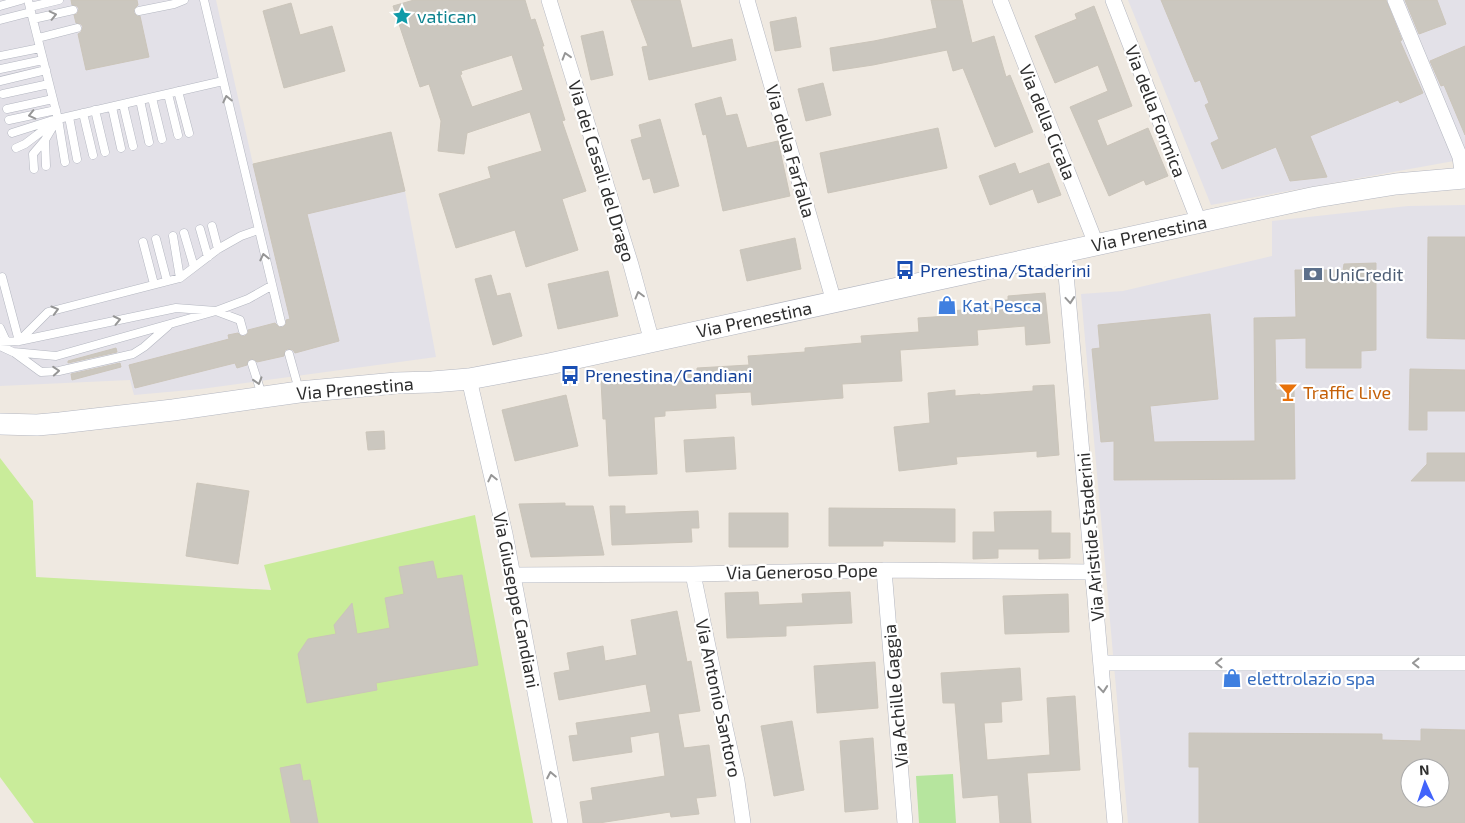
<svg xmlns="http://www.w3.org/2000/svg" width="1465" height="823" viewBox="0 0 1465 823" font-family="'Exo 2',sans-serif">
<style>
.industrial{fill:#e3e1e8;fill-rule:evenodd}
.green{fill:#b6e59e}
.pitch{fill:#c9ec9a}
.building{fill:#cbc7bf;stroke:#cbc5ba;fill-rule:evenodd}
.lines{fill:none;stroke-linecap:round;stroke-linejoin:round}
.lane-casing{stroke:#b4b7c1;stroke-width:9}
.street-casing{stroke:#b4b7c1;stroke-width:16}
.secondary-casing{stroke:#b4b7c1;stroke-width:22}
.lane{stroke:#fff;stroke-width:8}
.street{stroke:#fff;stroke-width:15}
.secondary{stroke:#fff;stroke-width:21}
.oneway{stroke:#969696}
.labels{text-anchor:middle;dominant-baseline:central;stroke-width:4.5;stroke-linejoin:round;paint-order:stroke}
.culture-label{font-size:18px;fill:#0d838f;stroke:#fff;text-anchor:start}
.street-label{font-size:18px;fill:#2e2e2e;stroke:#fff}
.transit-label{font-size:18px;fill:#164399;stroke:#fff;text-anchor:start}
.service-label{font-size:18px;fill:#4e5e75;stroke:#fff;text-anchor:start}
.shop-label{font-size:18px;fill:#366cbe;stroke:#fff;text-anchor:start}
.food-label{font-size:18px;fill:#c56008;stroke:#fff;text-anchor:start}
</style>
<rect width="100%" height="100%" fill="#efe9e1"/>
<!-- industrial -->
<path class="industrial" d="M0,0H216L253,164L391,132L405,191L436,357L201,389L134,395L130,380L0,386Z
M1128,0H1465V159L1211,205Z
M1465,205V823H1128L1081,294L1123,291L1272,256V221L1408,206ZM1410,768H1440V798H1410Z"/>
<!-- green -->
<path class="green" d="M953,774L956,823H919L916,776Z"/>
<!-- pitch -->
<path class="pitch" d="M0,458L33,501L36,577L271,590L264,565L475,515L533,823H34L0,777Z"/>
<!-- building -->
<path class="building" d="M71,0H137L138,5L134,9V13L137,16H140L149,57L86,70L78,34L81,32L83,27L81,24L76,23L74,15L77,14L79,9L77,6L72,5Z
M414,0H525L531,20L535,19L544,46H542L565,120L562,121L586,191L562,199L578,250L526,267L515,230L456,248L439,194L491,178L488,167L542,151L530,112L467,133L464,154L438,151L441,121L429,84L420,87L393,6ZM512,55L523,90L472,107L460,75L462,74L461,71Z
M631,0H680L692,48L732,39L736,60L649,80L642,47L648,46Z
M931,0H962L972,43L994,36L1006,77L1010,75L1033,132L995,147L963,68L953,71L947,50L873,65L833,71L830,48L874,41L937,28Z
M1161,0H1386L1402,40L1400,41L1423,93L1400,103L1398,100L1310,136L1327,177L1290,181L1276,147L1222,169L1211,143L1219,139L1205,105L1209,103L1200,80L1195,82Z
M1405,0H1437L1446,24L1419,34Z
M291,3L300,35L332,26L345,71L284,88L263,11Z
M1094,6L1132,106L1097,120L1107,146L1148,128L1168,176L1146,185L1144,180L1109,196L1070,107L1108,91L1098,65L1055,83L1035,36L1077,19L1075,14Z
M796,17L801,47L775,51L770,22Z
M603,31L613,75L591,80L581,36Z
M1465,46V135L1444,85L1441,86L1430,61Z
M823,83L831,115L806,121L798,89Z
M721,97L726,116L737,114L747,148L778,141L790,196L723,211L706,134L703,135L695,104Z
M660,119L679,186L654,193L650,178L643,180L631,140L642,137L639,125Z
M938,128L947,168L828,193L820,153Z
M391,132L405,191L307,214L339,341L295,353L293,350L288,349L285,350L284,356L257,362L255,360L251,359L248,361L247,365L237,368L235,363L135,388L129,365L229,339L228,335L238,333L241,336H245L248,333V330L275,323L279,327H283L286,324V320L290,319L253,164Z
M1015,163L1019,174L1049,163L1061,195L1038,203L1033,189L990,205L979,176Z
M1428,237H1465V339L1427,338Z
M795,238L801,269L747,281L740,250Z
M1376,263V350L1361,351V368H1306V338L1275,339L1276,390H1294L1295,479L1114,480V441L1101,442L1092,349L1100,348L1098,325L1210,314L1218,399L1150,406L1154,442L1255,441L1254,318L1296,317L1295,270H1343L1344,264Z
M608,271L618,316L558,329L548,284Z
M491,275L497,296L510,293L522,336L493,345L475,279Z
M1045,293L1050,343L1026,345L1025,326L977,330L978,345L900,350L902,381L842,384L843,398L752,405L751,392L715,394L716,408L665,411V416L654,417L657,474L609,476L606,419H603L601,381L681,377V374H697V368L749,365L748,356L805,352V348L862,343L861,336L919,332L918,318L948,316V311L995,308L994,301L1008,300V296Z
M116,348L117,352L68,363V361Z
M120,363L121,367L72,380L71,374Z
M1410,369L1465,370V411H1427V430H1409Z
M1054,385L1059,455L1037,457V451L956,457L957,464L899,471L894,427L930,423L928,393L955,390V396L980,394V395L1033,391V386Z
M566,395L578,446L515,461L502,410Z
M384,431L385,449L368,450L366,432Z
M734,437L736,469L686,472L684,440Z
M1427,453H1465V481H1411L1427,464Z
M197,483L249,491L238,564L186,556Z
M565,503V506H593L604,555L531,557L519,504Z
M610,506H625V514L698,511L699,528H691L692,542L612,545Z
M829,508L955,509V542L883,541V546H829Z
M1051,511V533H1070V558L1039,559V549H998V558L973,559V532H995L994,512Z
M729,513H788V547H729Z
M433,561L437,579L462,575L478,665L376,683L377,690L307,703L298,654L308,639L336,634L334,625L352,603L357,634L390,628L385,598L404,594L399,567Z
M758,592L759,605L803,603L802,594L850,592L852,623L786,626V636L727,638L725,593Z
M1068,594L1069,632L1005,634L1003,596Z
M677,611L687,662L691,661L700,711L678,714L684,748L709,745L716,796L696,798L699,814L671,817L670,812L599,823H583L580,802L593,800L591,788L665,776L659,732L630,737L632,752L573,761L569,736L578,735L576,723L651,712L646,684L559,700L554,673L570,670L567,653L603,646L605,661L637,655L631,620Z
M875,662L878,708L817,713L814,666Z
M1020,668L1022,700L1001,702L1002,722L984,723L987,760L1050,755L1047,698L1075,696L1080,770L1027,773L1031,823H1000L998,795L963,798L955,703H943L941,673Z
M792,721L804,790L774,796L761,726Z
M1421,729L1465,730V823H1199V767H1189V733L1382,734V740L1421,741ZM1410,768H1440V798H1410Z
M873,738L878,809L845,812L840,741Z
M300,764L303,781L310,780L318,823H291L280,768Z"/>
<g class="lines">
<!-- lane casing -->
<g class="lane-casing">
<path id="lane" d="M28,0L58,119L223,81
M204,0L281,322
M0,6L21,0
M30,7L59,0
M139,11L174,4L184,0
M33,19L73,10
M0,20L31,12
M38,38L77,28
M0,56L40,48
M0,69L43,60
M0,81L46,70
M178,91L189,133
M3,94L49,84
M168,94L178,135
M152,98L162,139
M140,100L149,142
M123,104L133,146
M112,107L121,148
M7,109L53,99
M95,110L105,152
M83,113L93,155
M69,117L77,159
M58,119L65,162
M9,120L56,110
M12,133L53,120
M16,148L25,144L58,119
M46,166L45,140L55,123
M34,169L33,154L45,140
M212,226L218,249
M200,229L208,257
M184,233L194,267
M173,236L180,278
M156,239L167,281
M143,242L154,284
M2,277L19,341
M0,328L6,341
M19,341L48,312L180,278L218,249L241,236L258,230
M0,342L19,341L176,308L216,311L240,320L243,331
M0,346L13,352L56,356L216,311L248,299L271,286
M15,353L41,372L59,371L133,354L144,347L168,326
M289,354L299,390
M252,364L262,395"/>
</g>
<!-- street casing -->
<g class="street-casing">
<path id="street" d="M549,0L631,265L652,342
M747,0L834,302
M1000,0L1096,244
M1113,0L1199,222
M1395,0L1460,157L1463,178
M1064,252L1115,823
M469,379L505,534L560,823
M884,570L905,823
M693,574L721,709L737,781L743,823
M513,575L693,574L884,570L1092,572
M1101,663H1465"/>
</g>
<!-- secondary casing -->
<g class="secondary-casing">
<path id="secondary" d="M0,424L37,425L60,423L173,410L299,392L396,383L432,382L469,379L549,364L1316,197L1396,184L1465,178"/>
</g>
<!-- lane -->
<use href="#lane" class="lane"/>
<!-- street -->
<use href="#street" class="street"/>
<!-- secondary -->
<use href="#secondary" class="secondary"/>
</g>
<!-- one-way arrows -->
<defs><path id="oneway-chevron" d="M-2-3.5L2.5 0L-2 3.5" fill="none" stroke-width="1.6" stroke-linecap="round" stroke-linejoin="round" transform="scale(1.25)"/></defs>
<g class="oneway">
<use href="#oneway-chevron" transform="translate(53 15) rotate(-13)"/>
<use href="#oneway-chevron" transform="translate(566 56) rotate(-107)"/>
<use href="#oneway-chevron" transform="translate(227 99) rotate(-103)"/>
<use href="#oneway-chevron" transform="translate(32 115) rotate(167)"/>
<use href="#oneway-chevron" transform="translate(264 257) rotate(-103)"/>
<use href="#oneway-chevron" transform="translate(639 295) rotate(-105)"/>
<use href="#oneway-chevron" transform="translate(1070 300) rotate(85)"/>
<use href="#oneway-chevron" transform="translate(55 310) rotate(-16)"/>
<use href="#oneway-chevron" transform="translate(117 320) rotate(-12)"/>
<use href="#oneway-chevron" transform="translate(56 371) rotate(-4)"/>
<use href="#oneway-chevron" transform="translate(258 381) rotate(73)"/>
<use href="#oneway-chevron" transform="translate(492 478) rotate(-103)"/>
<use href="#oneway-chevron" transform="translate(1219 663) rotate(180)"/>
<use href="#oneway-chevron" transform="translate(1416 663) rotate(-180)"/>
<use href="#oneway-chevron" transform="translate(1103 689) rotate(85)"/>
<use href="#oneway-chevron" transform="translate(551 775) rotate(-101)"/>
</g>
<!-- icons -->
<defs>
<g id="sight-bare" transform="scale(1.5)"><path d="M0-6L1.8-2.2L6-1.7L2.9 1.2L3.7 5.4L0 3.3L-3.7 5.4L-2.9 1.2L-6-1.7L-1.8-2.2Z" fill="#0f9aa8" stroke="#fff" stroke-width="2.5" paint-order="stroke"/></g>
<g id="bus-bare" transform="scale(1.5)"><path d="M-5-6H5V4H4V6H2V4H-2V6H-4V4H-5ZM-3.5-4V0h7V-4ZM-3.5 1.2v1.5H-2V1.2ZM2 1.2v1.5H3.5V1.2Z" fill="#1a4fb4" stroke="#fff" stroke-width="2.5" paint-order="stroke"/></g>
<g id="bank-bare" transform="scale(1.5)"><path d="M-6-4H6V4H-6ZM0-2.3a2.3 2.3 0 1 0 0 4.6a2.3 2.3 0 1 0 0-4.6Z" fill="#5c6f8a" stroke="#fff" stroke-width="2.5" paint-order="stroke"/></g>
<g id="shop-bare" transform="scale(1.5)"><path d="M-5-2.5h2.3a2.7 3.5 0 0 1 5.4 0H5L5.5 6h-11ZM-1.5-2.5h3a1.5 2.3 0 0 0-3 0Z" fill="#3f7fe0" stroke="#fff" stroke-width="2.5" paint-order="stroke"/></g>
<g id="bar-bare" transform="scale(1.5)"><path d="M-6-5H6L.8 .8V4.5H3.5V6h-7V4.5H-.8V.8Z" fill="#e8710a" stroke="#fff" stroke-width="2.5" paint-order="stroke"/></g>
</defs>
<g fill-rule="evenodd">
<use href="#sight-bare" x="402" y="16"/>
<use href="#bus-bare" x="905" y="270"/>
<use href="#bank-bare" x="1313" y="274"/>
<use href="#shop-bare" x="947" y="305"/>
<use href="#bus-bare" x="570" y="375"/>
<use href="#bar-bare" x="1288" y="392"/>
<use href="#shop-bare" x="1232" y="678"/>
</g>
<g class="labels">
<!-- culture labels -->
<g class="culture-label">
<text x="417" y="16">vatican</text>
</g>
<!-- street labels -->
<g class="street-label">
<text transform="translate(1156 111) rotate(69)">Via della Formica</text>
<text transform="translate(1048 122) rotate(68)">Via della Cicala</text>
<text transform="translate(791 151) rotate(74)">Via della Farfalla</text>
<text transform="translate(602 171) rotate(73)">Via dei Casali del Drago</text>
<text transform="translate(1149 233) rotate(-12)">Via Prenestina</text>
<text transform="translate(754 319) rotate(-12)">Via Prenestina</text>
<text transform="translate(355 388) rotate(-5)">Via Prenestina</text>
<text transform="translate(1090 537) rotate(-95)">Via Aristide Staderini</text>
<text transform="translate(802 571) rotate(-1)">Via Generoso Pope</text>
<text transform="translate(517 600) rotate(79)">Via Giuseppe Candiani</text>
<text transform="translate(895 696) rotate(-95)">Via Achille Gaggia</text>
<text transform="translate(719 698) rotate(78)">Via Antonio Santoro</text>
</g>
<!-- transit labels -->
<g class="transit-label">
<text x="920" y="270">Prenestina/Staderini</text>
<text x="585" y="375">Prenestina/Candiani</text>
</g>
<!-- service labels -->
<g class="service-label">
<text x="1328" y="274">UniCredit</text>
</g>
<!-- shop labels -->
<g class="shop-label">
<text x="962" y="305">Kat Pesca</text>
<text x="1247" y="678">elettrolazio spa</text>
</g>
<!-- food labels -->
<g class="food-label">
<text x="1303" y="392">Traffic Live</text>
</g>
</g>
<!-- north arrow -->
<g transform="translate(1425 783) rotate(357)"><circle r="24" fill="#ffffff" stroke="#ababab"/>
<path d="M0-4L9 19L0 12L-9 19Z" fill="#4264fb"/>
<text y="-8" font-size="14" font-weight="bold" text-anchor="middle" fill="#2e2e2e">N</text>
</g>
</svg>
